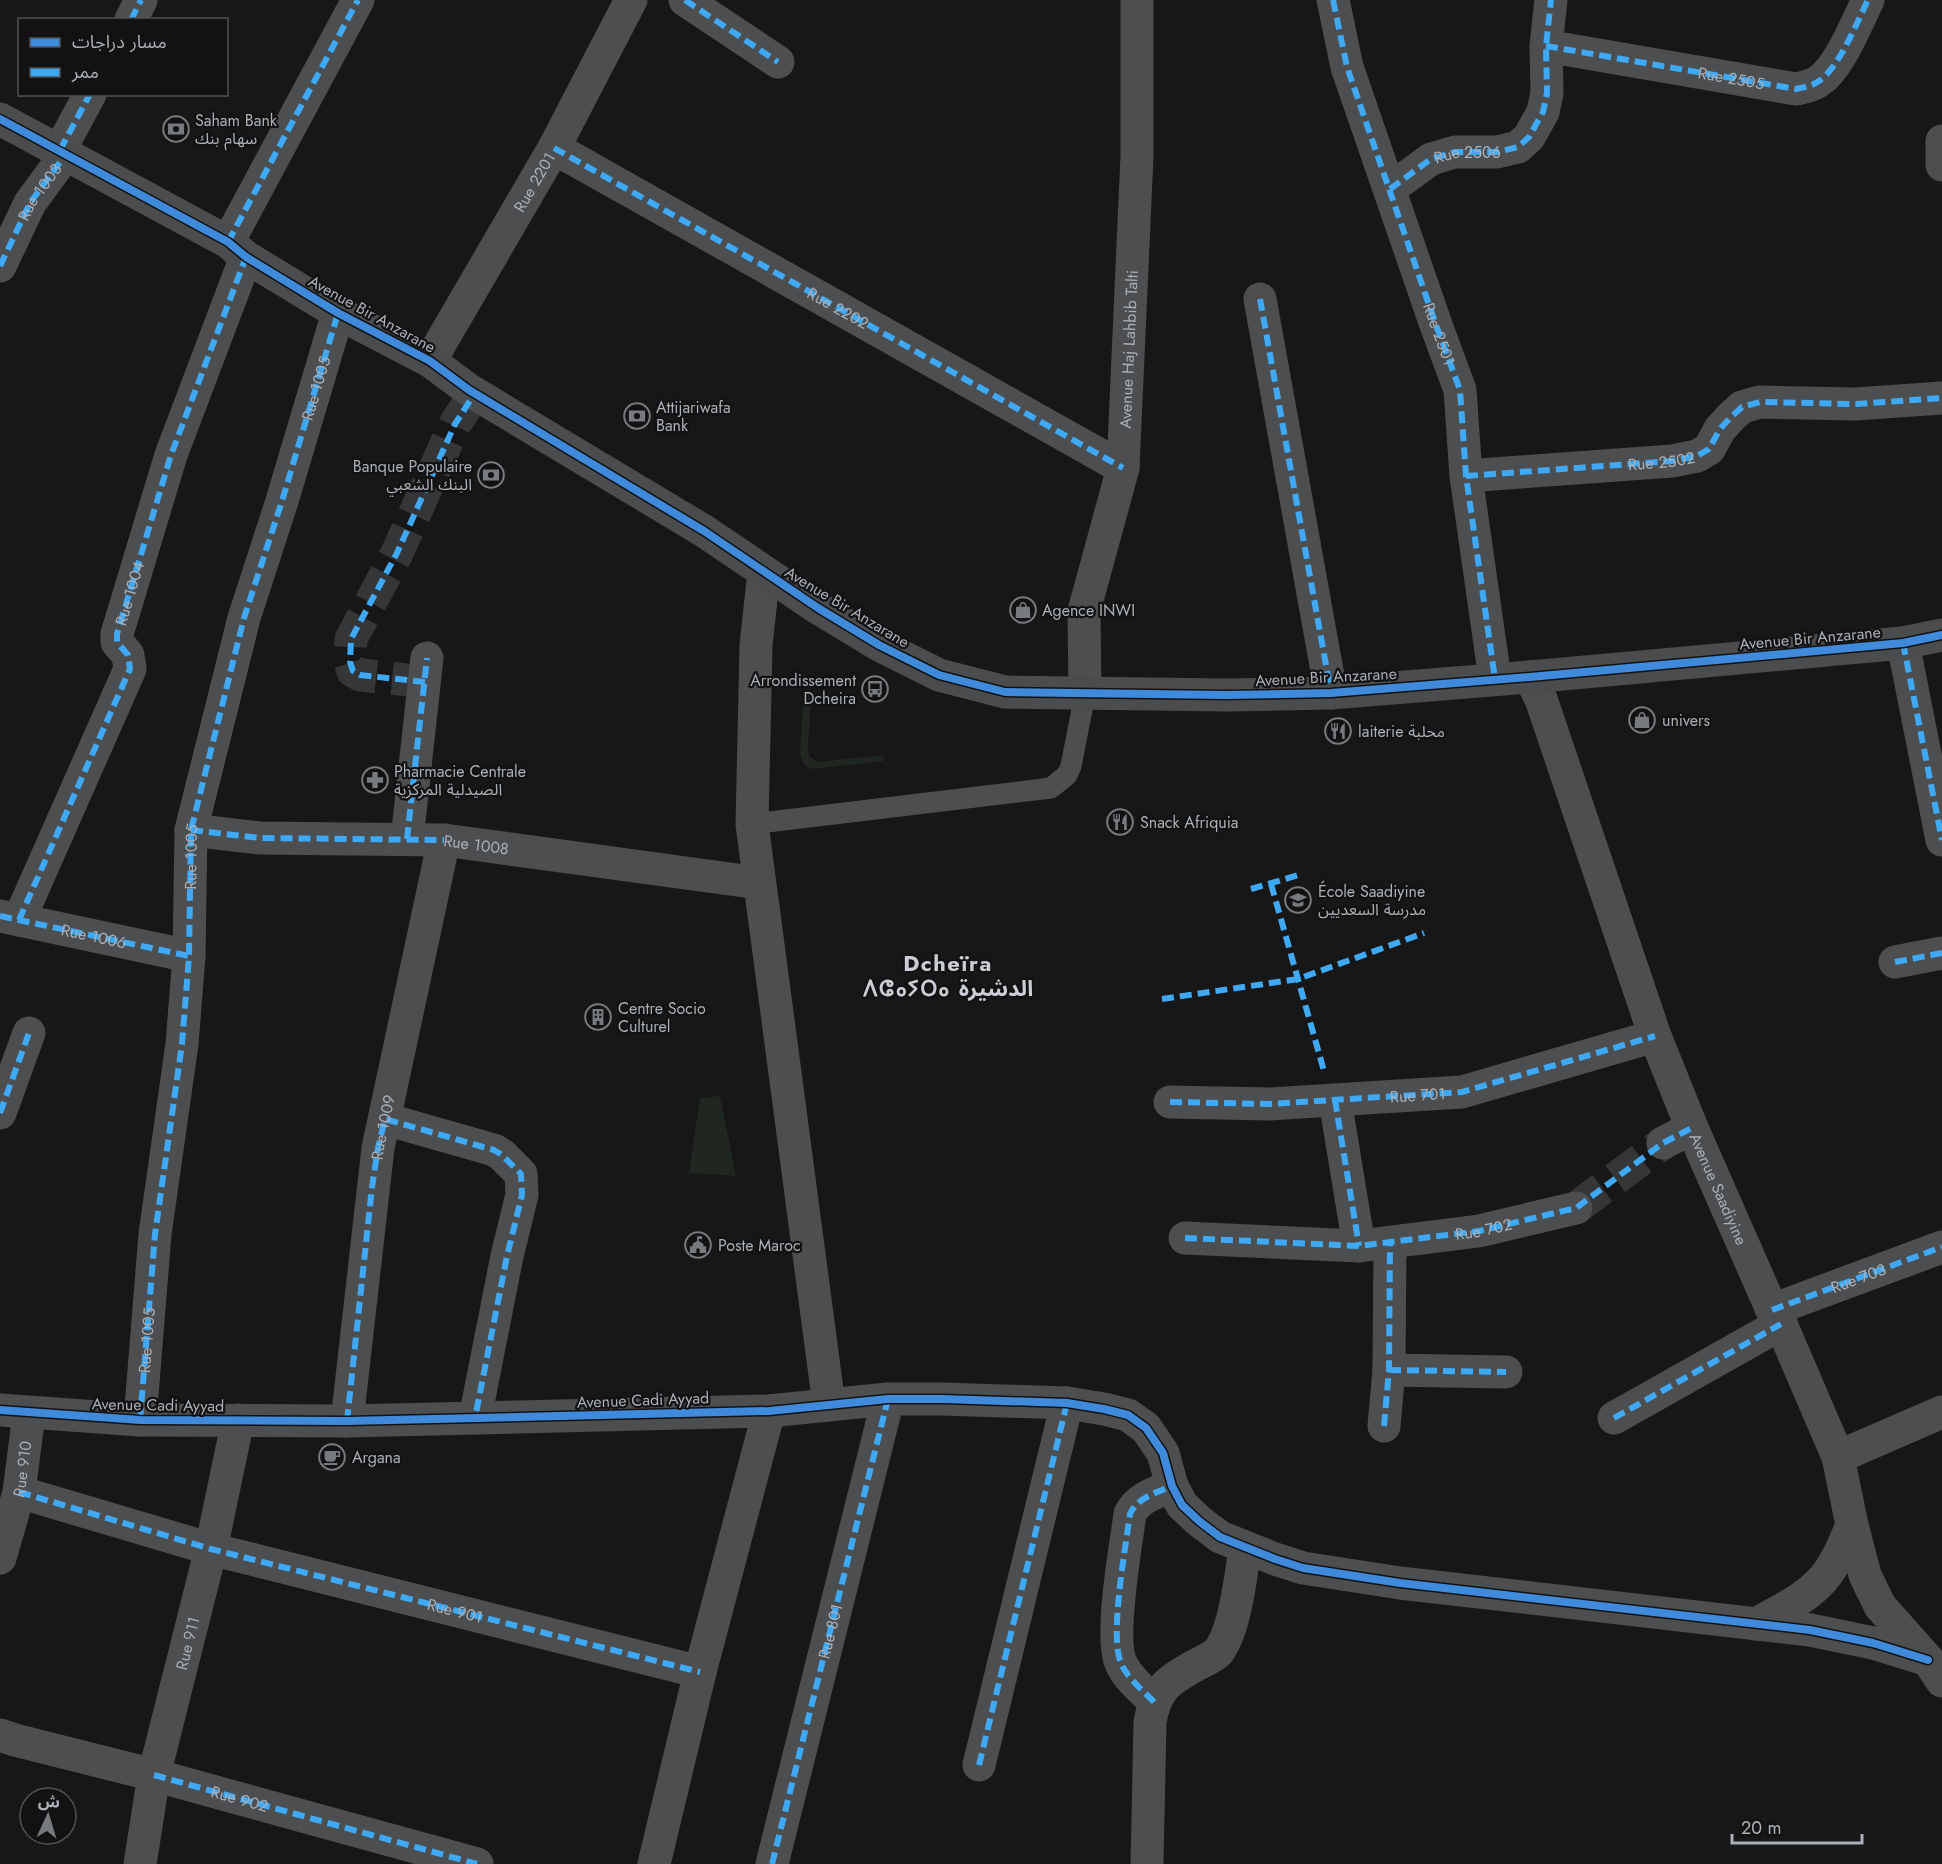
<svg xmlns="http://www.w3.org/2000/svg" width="1942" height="1864" viewBox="0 0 1942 1864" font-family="Jost,'Noto Sans Arabic','Noto Sans Tifinagh',sans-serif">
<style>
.green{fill:#202620}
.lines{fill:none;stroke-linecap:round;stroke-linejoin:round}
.street-tunnel{stroke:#343638;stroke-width:33;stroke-dasharray:33 16;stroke-linecap:butt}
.lane{stroke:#4c4e50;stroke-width:21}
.street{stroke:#4c4e50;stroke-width:33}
.secondary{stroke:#4b4c4e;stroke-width:33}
.quiet{stroke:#3fa9f5;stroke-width:6;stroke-dasharray:12 6;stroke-linecap:butt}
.cycleway-casing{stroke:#121213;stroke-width:11}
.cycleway{stroke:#408adc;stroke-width:8}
.labels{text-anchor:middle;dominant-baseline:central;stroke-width:4.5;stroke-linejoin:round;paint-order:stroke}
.street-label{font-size:16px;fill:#aab0b7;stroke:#121213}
.poi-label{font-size:16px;fill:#aab0b7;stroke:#121213;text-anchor:start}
.district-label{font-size:22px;font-weight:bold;letter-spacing:1.5px;fill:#caced4;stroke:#121213}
</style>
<rect width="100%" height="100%" fill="#171718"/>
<!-- green -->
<path class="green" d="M804,688L811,697L808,746L810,757L818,762L884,755L883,761L814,769C804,767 802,762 800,753Z
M720,1096L736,1176L689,1173L700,1098Z"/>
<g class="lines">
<!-- street-tunnel -->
<path class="street-tunnel" d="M425,682L360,675L353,671L350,662L351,639L397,553L455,424L475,393
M1576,1208L1663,1143"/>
<!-- lane -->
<path class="lane" d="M752,824L1051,788L1067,775L1071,766L1085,694"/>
<!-- street -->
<g class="street">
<path d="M685,0L778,62"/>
<path id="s1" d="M1333,0L1347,67L1436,325L1460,390L1466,476L1495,679"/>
<path d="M131,20L141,0"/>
<path d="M1546,46L1796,89C1805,87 1812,86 1819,81C1839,68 1857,22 1868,0"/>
<path d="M1942,141V165"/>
<path d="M554,148L1123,468"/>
<path d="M60,150L90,94"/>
<path d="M1390,189L1431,159L1455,152H1497L1518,147L1529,137L1543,112L1547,93L1546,46L1551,0"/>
<path d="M228,242L358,0"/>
<path d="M0,266L30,203L66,154"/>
<path d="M1260,299L1331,693"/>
<path id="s2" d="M430,361L554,148L631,0"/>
<path d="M1466,476L1672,461L1697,456L1709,449L1720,429L1731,417L1742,407L1760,402L1855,404L1942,398"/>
<path d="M764,572L756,645L752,824L829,1405"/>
<path d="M1903,643L1942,840"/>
<path id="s3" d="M1530,677L1541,699L1655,1036L1692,1128L1772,1310L1781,1324L1838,1457L1852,1525L1865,1575L1880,1606L1928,1660L1942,1681"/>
<path id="s4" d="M1085,694L1084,611L1123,468L1137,156V0"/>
<path id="s5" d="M191,830L260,838L444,840L759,883"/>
<path d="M407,839L427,658"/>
<path id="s6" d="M0,916L189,956"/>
<path d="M19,920L130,669L128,655L117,642V634L171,455L246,257"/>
<path d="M1895,962L1942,953"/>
<path d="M1335,1100L1359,1246"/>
<path d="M1170,1102L1269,1104L1462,1092L1655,1036"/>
<path d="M0,1113L29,1033"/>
<path d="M385,1119L494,1150L502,1155L521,1174L522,1195L507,1256L475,1418"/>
<path d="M1663,1143L1692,1128"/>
<path id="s7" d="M1185,1238L1359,1246L1479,1231L1576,1208"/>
<path id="s8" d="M1772,1310L1942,1247"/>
<path d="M1389,1370L1506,1372"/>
<path d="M0,1410L140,1420L347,1421L769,1411L888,1399H943L1067,1403L1104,1409L1128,1415L1146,1428L1163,1453L1172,1486L1182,1505L1199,1521L1220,1537L1275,1559L1303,1568L1400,1583L1810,1630L1873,1643L1928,1660"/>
<path d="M1614,1418L1781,1324"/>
<path id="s9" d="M140,1420L155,1234L182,1044L189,956L191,830L244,618L282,501L338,313"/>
<path id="s10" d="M347,1421L378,1148L444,840"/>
<path d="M1384,1426L1389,1370L1390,1243"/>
<path d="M1838,1457L1942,1412"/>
<path id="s11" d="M19,1492L211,1549L700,1672"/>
<path id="s12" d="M0,1558L19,1492L29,1414"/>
<path d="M1756,1624C1778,1611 1806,1599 1823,1579C1836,1564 1844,1544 1852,1525"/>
<path d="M1154,1702C1143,1690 1127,1678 1121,1663C1109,1637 1126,1545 1130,1514C1138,1497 1156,1493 1172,1486"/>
<path id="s13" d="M0,1735L15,1740L154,1775L477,1864"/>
<path d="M979,1765L1067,1403"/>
<path id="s14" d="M140,1864L154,1775L211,1549L238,1420"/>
<path d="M654,1864L700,1672L769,1411"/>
<path id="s15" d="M772,1864L888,1399"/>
<path d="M1147,1864L1150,1722C1156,1687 1168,1681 1198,1664C1204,1661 1213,1657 1218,1652C1235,1631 1241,1575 1245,1548"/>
</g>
<!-- secondary -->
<path class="secondary" d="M0,119L228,242L246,257L338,313L430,361L469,390L704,531L818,608L879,645L939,675L1005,692L1227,695L1331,693L1530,677L1903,643L1942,635"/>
<!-- quiet -->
<g class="quiet">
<path d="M685,0L778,62"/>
<path d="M1333,0L1347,67L1436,325L1460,390L1466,476L1495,679"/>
<path d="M131,20L141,0"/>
<path id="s16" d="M1546,46L1796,89C1805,87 1812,86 1819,81C1839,68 1857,22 1868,0"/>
<path id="s17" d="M554,148L1123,468"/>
<path d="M60,150L90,94"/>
<path id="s18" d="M1390,189L1431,159L1455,152H1497L1518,147L1529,137L1543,112L1547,93L1546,46L1551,0"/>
<path d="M228,242L358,0"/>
<path id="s19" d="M0,266L30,203L66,154"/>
<path d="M1260,299L1331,693"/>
<path id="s20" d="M1466,476L1672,461L1697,456L1709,449L1720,429L1731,417L1742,407L1760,402L1855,404L1942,398"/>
<path d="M1903,643L1942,840"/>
<path d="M425,682L360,675L353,671L350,662L351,639L397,553L455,424L475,393"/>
<path d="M191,830L260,838L444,840"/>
<path d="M407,839L427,658"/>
<path d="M1271,884L1324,1071"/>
<path d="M1251,889L1302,874"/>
<path d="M0,916L189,956"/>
<path id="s21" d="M19,920L130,669L128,655L117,642V634L171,455L246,257"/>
<path d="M1895,962L1942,953"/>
<path d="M1162,999L1298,979L1424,933"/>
<path d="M1335,1100L1359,1246"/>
<path id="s22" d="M1170,1102L1269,1104L1462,1092L1655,1036"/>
<path d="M0,1113L29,1033"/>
<path d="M1185,1238L1359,1246L1479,1231L1576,1208L1663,1143L1692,1128"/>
<path d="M1772,1310L1942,1247"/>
<path d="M1389,1370L1506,1372"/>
<path d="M1614,1418L1781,1324"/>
<path d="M140,1420L155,1234L182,1044L189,956L191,830L244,618L282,501L338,313"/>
<path d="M347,1421L372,1187L378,1148L385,1119L494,1150L502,1155L521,1174L522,1195L507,1256L475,1418"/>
<path d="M1384,1426L1389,1370L1390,1243"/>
<path d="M19,1492L211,1549L700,1672"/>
<path d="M1154,1702C1143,1690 1127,1678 1121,1663C1109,1637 1126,1545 1130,1514C1138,1497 1156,1493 1172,1486"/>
<path d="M979,1765L1067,1403"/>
<path d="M154,1775L477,1864"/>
<path d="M772,1864L888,1399"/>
</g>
<!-- cycleway casing -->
<g class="cycleway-casing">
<path id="cycleway" d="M0,119L228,242L246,257L338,313L430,361L469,390L704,531L818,608L879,645L939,675L1005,692L1227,695L1331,693L1530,677L1903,643L1942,635
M0,1410L140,1420L347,1421L769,1411L888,1399H943L1067,1403L1104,1409L1128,1415L1146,1428L1163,1453L1172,1486L1182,1505L1199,1521L1220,1537L1275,1559L1303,1568L1400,1583L1810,1630L1873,1643L1928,1660"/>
</g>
<!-- cycleway -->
<use href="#cycleway" class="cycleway"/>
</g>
<!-- icons -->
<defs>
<g id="bank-ring" transform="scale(1.35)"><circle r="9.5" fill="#121213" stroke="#777a7f" stroke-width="1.5"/><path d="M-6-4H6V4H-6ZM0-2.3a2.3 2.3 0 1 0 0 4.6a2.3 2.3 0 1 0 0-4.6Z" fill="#777a7f"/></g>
<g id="shop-ring" transform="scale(1.35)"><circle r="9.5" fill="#121213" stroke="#777a7f" stroke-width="1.5"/><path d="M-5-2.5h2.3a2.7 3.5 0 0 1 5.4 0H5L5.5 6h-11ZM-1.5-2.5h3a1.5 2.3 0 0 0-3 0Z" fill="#777a7f"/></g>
<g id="bus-ring" transform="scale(1.35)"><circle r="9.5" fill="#121213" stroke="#777a7f" stroke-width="1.5"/><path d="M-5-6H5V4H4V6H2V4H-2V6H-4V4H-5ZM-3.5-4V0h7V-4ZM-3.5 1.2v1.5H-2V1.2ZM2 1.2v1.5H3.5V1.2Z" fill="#777a7f"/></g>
<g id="restaurant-ring" transform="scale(1.35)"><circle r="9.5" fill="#121213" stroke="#777a7f" stroke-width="1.5"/><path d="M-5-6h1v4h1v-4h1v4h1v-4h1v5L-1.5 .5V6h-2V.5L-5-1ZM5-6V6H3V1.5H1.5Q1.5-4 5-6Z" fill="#777a7f"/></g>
<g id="pharmacy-ring" transform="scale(1.35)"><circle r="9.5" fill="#121213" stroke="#777a7f" stroke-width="1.5"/><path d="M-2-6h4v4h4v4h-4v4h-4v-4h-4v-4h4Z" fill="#777a7f"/></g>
<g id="school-ring" transform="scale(1.35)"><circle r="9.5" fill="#121213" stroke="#777a7f" stroke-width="1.5"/><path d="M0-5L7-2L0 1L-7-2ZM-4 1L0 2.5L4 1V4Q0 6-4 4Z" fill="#777a7f"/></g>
<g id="building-ring" transform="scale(1.35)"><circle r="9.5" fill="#121213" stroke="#777a7f" stroke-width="1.5"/><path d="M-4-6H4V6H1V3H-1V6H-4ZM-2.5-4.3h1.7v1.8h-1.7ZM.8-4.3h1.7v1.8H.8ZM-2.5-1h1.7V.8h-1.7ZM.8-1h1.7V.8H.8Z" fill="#777a7f"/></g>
<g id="civic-ring" transform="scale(1.35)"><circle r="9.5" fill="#121213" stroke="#777a7f" stroke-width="1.5"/><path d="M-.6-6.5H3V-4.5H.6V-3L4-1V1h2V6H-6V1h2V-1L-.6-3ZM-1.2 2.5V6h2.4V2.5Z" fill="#777a7f"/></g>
<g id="cafe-ring" transform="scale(1.35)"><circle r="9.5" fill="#121213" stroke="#777a7f" stroke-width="1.5"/><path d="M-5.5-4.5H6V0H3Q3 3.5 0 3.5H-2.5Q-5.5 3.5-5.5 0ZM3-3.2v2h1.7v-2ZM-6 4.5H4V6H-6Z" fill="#777a7f"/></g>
</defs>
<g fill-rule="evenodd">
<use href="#bank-ring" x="176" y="129"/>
<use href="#bank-ring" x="637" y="416"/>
<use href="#bank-ring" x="491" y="475"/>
<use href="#shop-ring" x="1023" y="610"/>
<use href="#bus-ring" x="875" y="689"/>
<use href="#shop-ring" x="1642" y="720"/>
<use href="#restaurant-ring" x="1338" y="731"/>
<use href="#pharmacy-ring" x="375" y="780"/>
<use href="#restaurant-ring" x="1120" y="822"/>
<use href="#school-ring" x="1298" y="900"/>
<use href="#building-ring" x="598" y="1017"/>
<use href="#civic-ring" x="698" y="1245"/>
<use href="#cafe-ring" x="332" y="1457"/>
</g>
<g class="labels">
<!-- street labels -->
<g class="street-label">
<text stroke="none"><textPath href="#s16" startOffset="188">Rue 2505</textPath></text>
<text stroke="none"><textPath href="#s18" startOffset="88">Rue 2506</textPath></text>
<text stroke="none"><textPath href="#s2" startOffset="207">Rue 2201</textPath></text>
<text stroke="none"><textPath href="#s19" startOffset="84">Rue 1003</textPath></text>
<text stroke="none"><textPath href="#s17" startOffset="326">Rue 2202</textPath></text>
<text transform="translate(372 314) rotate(29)">Avenue Bir Anzarane</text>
<text stroke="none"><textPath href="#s1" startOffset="351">Rue 2501</textPath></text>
<text stroke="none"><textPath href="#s4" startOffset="350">Avenue Haj Lahbib Talti</textPath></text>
<text stroke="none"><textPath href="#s9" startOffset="1052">Rue 1005</textPath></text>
<text stroke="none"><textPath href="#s20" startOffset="196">Rue 2502</textPath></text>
<text stroke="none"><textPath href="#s21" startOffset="356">Rue 1004</textPath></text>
<text transform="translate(847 607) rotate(31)">Avenue Bir Anzarane</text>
<text transform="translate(1810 638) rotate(-5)">Avenue Bir Anzarane</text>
<text transform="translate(1326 677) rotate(-3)">Avenue Bir Anzarane</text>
<text stroke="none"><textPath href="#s5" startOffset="286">Rue 1008</textPath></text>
<text stroke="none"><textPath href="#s9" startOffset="566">Rue 1005</textPath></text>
<text stroke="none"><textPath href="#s6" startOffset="96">Rue 1006</textPath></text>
<text stroke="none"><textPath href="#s22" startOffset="248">Rue 701</textPath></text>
<text stroke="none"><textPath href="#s10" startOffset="296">Rue 1009</textPath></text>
<text stroke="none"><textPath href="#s3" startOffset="546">Avenue Saadiyine</textPath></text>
<text stroke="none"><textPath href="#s7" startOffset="300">Rue 702</textPath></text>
<text stroke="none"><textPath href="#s8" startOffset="92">Rue 703</textPath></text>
<text stroke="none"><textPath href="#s9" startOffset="80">Rue 1005</textPath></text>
<text transform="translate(643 1400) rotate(-2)">Avenue Cadi Ayyad</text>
<text transform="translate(158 1405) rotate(1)">Avenue Cadi Ayyad</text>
<text stroke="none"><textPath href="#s12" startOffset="92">Rue 910</textPath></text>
<text stroke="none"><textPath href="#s11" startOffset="452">Rue 901</textPath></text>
<text stroke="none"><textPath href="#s15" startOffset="240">Rue 801</textPath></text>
<text stroke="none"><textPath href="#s14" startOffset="226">Rue 911</textPath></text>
<text stroke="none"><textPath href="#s13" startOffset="248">Rue 902</textPath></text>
</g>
<!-- poi labels -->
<g class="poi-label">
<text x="195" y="120">Saham Bank<tspan x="195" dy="18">سهام بنك</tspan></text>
<text x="656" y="407">Attijariwafa<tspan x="656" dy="18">Bank</tspan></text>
<text x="472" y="466" text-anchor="end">Banque Populaire<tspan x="472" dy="18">البنك الشعبي</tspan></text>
<text x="1042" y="610">Agence INWI</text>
<text x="856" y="680" text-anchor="end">Arrondissement<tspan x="856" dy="18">Dcheira</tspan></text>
<text x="1662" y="720">univers</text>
<text x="1358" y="731">laiterie محلبة</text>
<text x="394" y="771">Pharmacie Centrale<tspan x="394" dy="18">الصيدلية المركزية</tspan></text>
<text x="1140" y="822">Snack Afriquia</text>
<text x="1318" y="891">École Saadiyine<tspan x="1318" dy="18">مدرسة السعديين</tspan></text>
<text x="618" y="1008">Centre Socio<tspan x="618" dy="18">Culturel</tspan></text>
<text x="718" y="1245">Poste Maroc</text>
<text x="352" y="1457">Argana</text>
</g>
<!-- district labels -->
<g class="district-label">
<text x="948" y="963">Dcheïra<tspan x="948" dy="25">ⴷⵛⴰⵢⵔⴰ الدشيرة</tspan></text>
</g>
</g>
<!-- legend -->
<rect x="18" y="18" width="210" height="78" fill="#121213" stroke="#4f5155" stroke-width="1.5"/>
<rect x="30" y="38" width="30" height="9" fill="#408adc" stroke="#4f5155" stroke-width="1.5"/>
<text x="72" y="48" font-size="18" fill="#aab0b7">مسار دراجات</text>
<rect x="30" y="68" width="30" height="9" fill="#3fa9f5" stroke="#4f5155" stroke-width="1.5"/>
<text x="72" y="78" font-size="18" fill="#aab0b7">ممر</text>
<!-- north arrow -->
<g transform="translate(48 1816) rotate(4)"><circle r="28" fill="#121213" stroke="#4f5155" stroke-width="1.5"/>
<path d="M0-4.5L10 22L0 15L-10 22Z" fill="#777a7f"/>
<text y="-9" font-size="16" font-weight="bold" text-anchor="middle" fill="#aab0b7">ش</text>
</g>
<!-- scale -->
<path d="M1732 1834v9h130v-9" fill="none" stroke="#aab0b7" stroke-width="3"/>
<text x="1741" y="1834" font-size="18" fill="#aab0b7" stroke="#121213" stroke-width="4.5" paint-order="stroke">20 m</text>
</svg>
